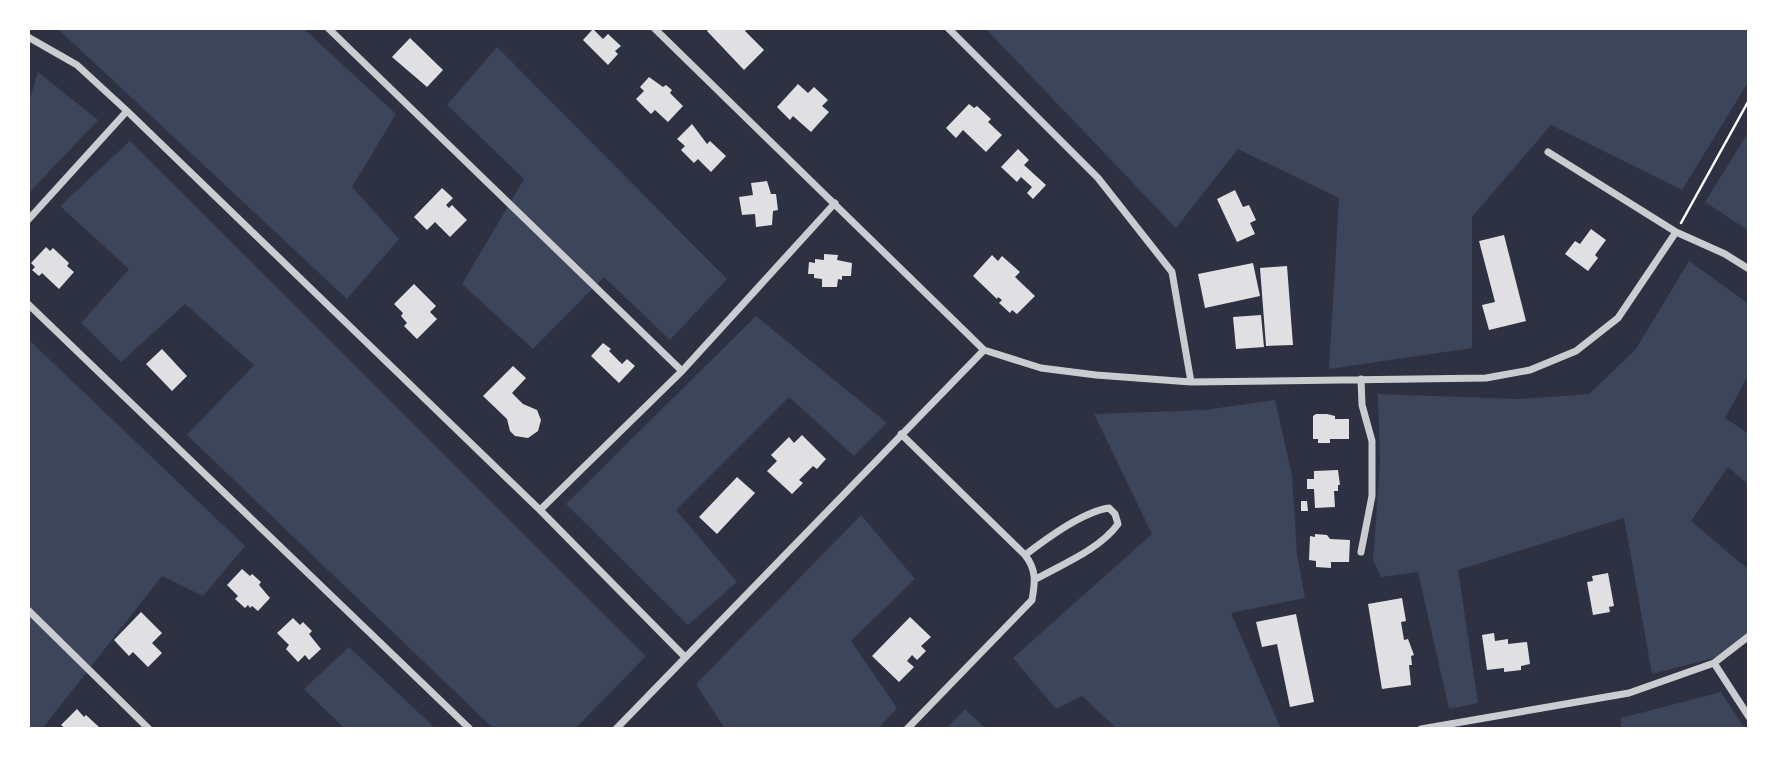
<svg xmlns="http://www.w3.org/2000/svg" width="1777" height="757" viewBox="0 0 1777 757" font-family="Quicksand,sans-serif">
<style>
.green{fill:#3c4559}
.building{fill:#e0e0e3}
.lines{fill:none;stroke-linecap:round;stroke-linejoin:round}
.path{stroke:#fff;stroke-width:2.5}
.minor{stroke:#caccd0;stroke-width:7}
</style>
<rect width="100%" height="100%" fill="#2d3142"/>
<!-- green -->
<path class="green" d="M57,28H303L396,114L352,187L399,239L347,299Z
M985,28H1749V81L1682,190L1551,125L1472,217V348L1329,369L1339,198L1238,149L1176,228Z
M497,47L727,279L670,340L604,277L533,349L462,284L524,179L447,105Z
M38,72L98,120L28,194V105Z
M1749,131V231L1705,202Z
M130,141L646,656L575,729H494L187,435L254,365L185,304L121,362L81,323L129,269L60,206Z
M1689,261L1749,304V374L1725,418L1749,434V485L1728,467L1691,521L1749,570V639L1733,653L1652,674L1624,518L1458,570L1478,703L1449,709L1418,572L1381,577L1373,560L1380,464L1378,394L1520,399L1589,394L1636,349Z
M756,316L887,423L854,456L789,397L676,510L737,582L688,625L566,504Z
M28,339L245,546L203,596L162,576L42,729H28Z
M1275,400L1292,475L1297,554L1305,598L1231,613L1281,729H1117L1082,696L1056,709L1013,658L1152,534L1094,414L1204,410Z
M861,515L915,579L851,641L897,708L878,729H725L696,684Z
M349,647L436,729H345L304,689Z
M1721,692L1745,729H1621V718Z
M965,709L986,729H946Z"/>
<!-- building -->
<path class="building" d="M710,28H748L745,31L764,50L744,70L707,31Z
M593,29L603,39L608,34L621,46L615,51L618,54L608,65L583,40Z
M410,38L443,70L427,87L392,57Z
M649,77L663,87L666,85L672,90L670,93L683,106L668,122L655,110L651,114L636,99L644,91L640,87Z
M798,84L808,93L814,87L828,100L822,106L829,112L811,132L793,116L790,120L777,107Z
M969,104L974,108L977,106L991,119L988,122L1002,135L986,152L963,130L956,138L946,128Z
M692,124L707,144L710,141L726,156L711,172L698,159L694,163L681,150L685,146L677,139Z
M1018,149L1029,160L1024,165L1046,185L1033,199L1027,193L1032,187L1021,177L1017,182L1001,167Z
M767,181L771,194H776L778,210L773,211L772,225L756,227L755,214L742,215L739,197L753,195L751,183Z
M442,188L453,198L446,205L449,208L452,205L467,220L450,237L435,222L427,230L414,217Z
M1235,190L1243,207L1249,205L1256,220L1250,223L1255,234L1237,242L1217,199Z
M1591,229L1606,240L1595,255L1598,258L1588,271L1565,254L1575,241L1580,244Z
M1504,235L1526,321L1489,330L1482,305L1495,302L1479,241Z
M46,247L50,251L53,248L69,263L67,266L74,272L59,289L42,273L39,276L32,270L35,267L31,263Z
M824,254L838,255L837,260L852,263L851,276H842V280L838,279L837,287H822V279L814,278V274H808L809,262L815,263V259L824,260Z
M992,255L998,261L1002,256L1020,272L1015,277L1035,296L1017,314L1012,310L1010,313L999,303L1002,300L998,297L997,299L973,276Z
M1253,263L1260,296L1205,308L1198,274Z
M1287,266L1293,345L1266,346L1260,268Z
M414,284L436,306L430,312L437,319L417,339L404,326L407,323L401,316L403,313L394,304Z
M1261,315L1264,347L1236,349L1233,317Z
M603,343L611,349L609,351L622,364L627,359L635,366L619,383L591,356Z
M162,349L187,376L172,391L146,364Z
M513,366L526,378L512,393L523,404L537,410L541,420L538,431L528,438L515,436L510,431L507,419L483,396Z
M1316,414H1327L1335,416V419H1349V439H1330V443H1318V439H1313V416Z
M802,435L826,459L817,469L813,466L799,480L803,483L792,494L767,471L777,461L771,455L789,437L794,443Z
M1338,470L1340,485H1338V491H1334L1335,507L1315,508L1314,489H1307V479H1314V471Z
M737,477L755,493L717,534L699,517Z
M1301,501H1307L1308,511H1301Z
M1315,534L1327,535L1330,539L1350,540L1349,562H1331V568L1316,567V561L1309,560L1310,536L1315,537Z
M242,569L250,576L252,574L261,582L259,585L270,598L258,611L252,606L250,608L248,605L245,608L235,599L238,596L227,585Z
M1608,573L1614,606L1609,607L1610,612L1593,615L1587,582L1593,581L1592,576Z
M1402,598L1406,621L1401,622L1404,640L1408,639L1414,655L1411,656L1412,665H1409L1411,685L1382,689L1368,604Z
M141,612L162,633L152,643L162,653L148,667L133,652L129,656L114,640Z
M1296,614L1314,702L1290,707L1277,644L1262,647L1256,622Z
M910,617L931,637L921,646L926,651L917,660L912,655L907,661L914,667L899,682L872,656Z
M293,618L300,625L303,622L312,631L309,634L321,649L309,660L305,655L298,662L286,649L289,645L277,633Z
M1494,633L1495,641L1508,639V644L1527,642L1530,664L1521,666V670L1504,672V668L1487,670L1482,635Z
M77,709L84,717L86,715L99,727L66,729L61,725Z"/>
<g class="lines">
<!-- path -->
<path class="path" d="M1681,223L1749,100"/>
<!-- minor -->
<path class="minor" d="M328,28L682,371
M654,28L984,350L1041,368L1096,375L1191,382L1486,378L1530,370L1576,351L1618,318L1676,232
M948,28L1098,178L1172,272L1191,382
M28,37L77,65L127,111L540,510L685,657
M1548,152L1676,232L1725,254L1749,269
M28,220L127,111
M28,304L470,729
M1361,379L1362,405L1372,441V496L1361,552
M901,434L1025,555C1037,570 1035,583 1032,600L907,729
M540,510L682,371L835,203
M1025,555C1046,539 1082,512 1109,508L1115,514L1118,524C1100,549 1063,564 1036,579
M28,610L149,729
M1714,663L1749,717
M616,729L984,350
M1421,729L1629,693L1714,663L1749,636"/>
</g>
<!-- border -->
<rect width="1777" height="757" fill="none" stroke="#ffffff" stroke-width="60"/>
</svg>
